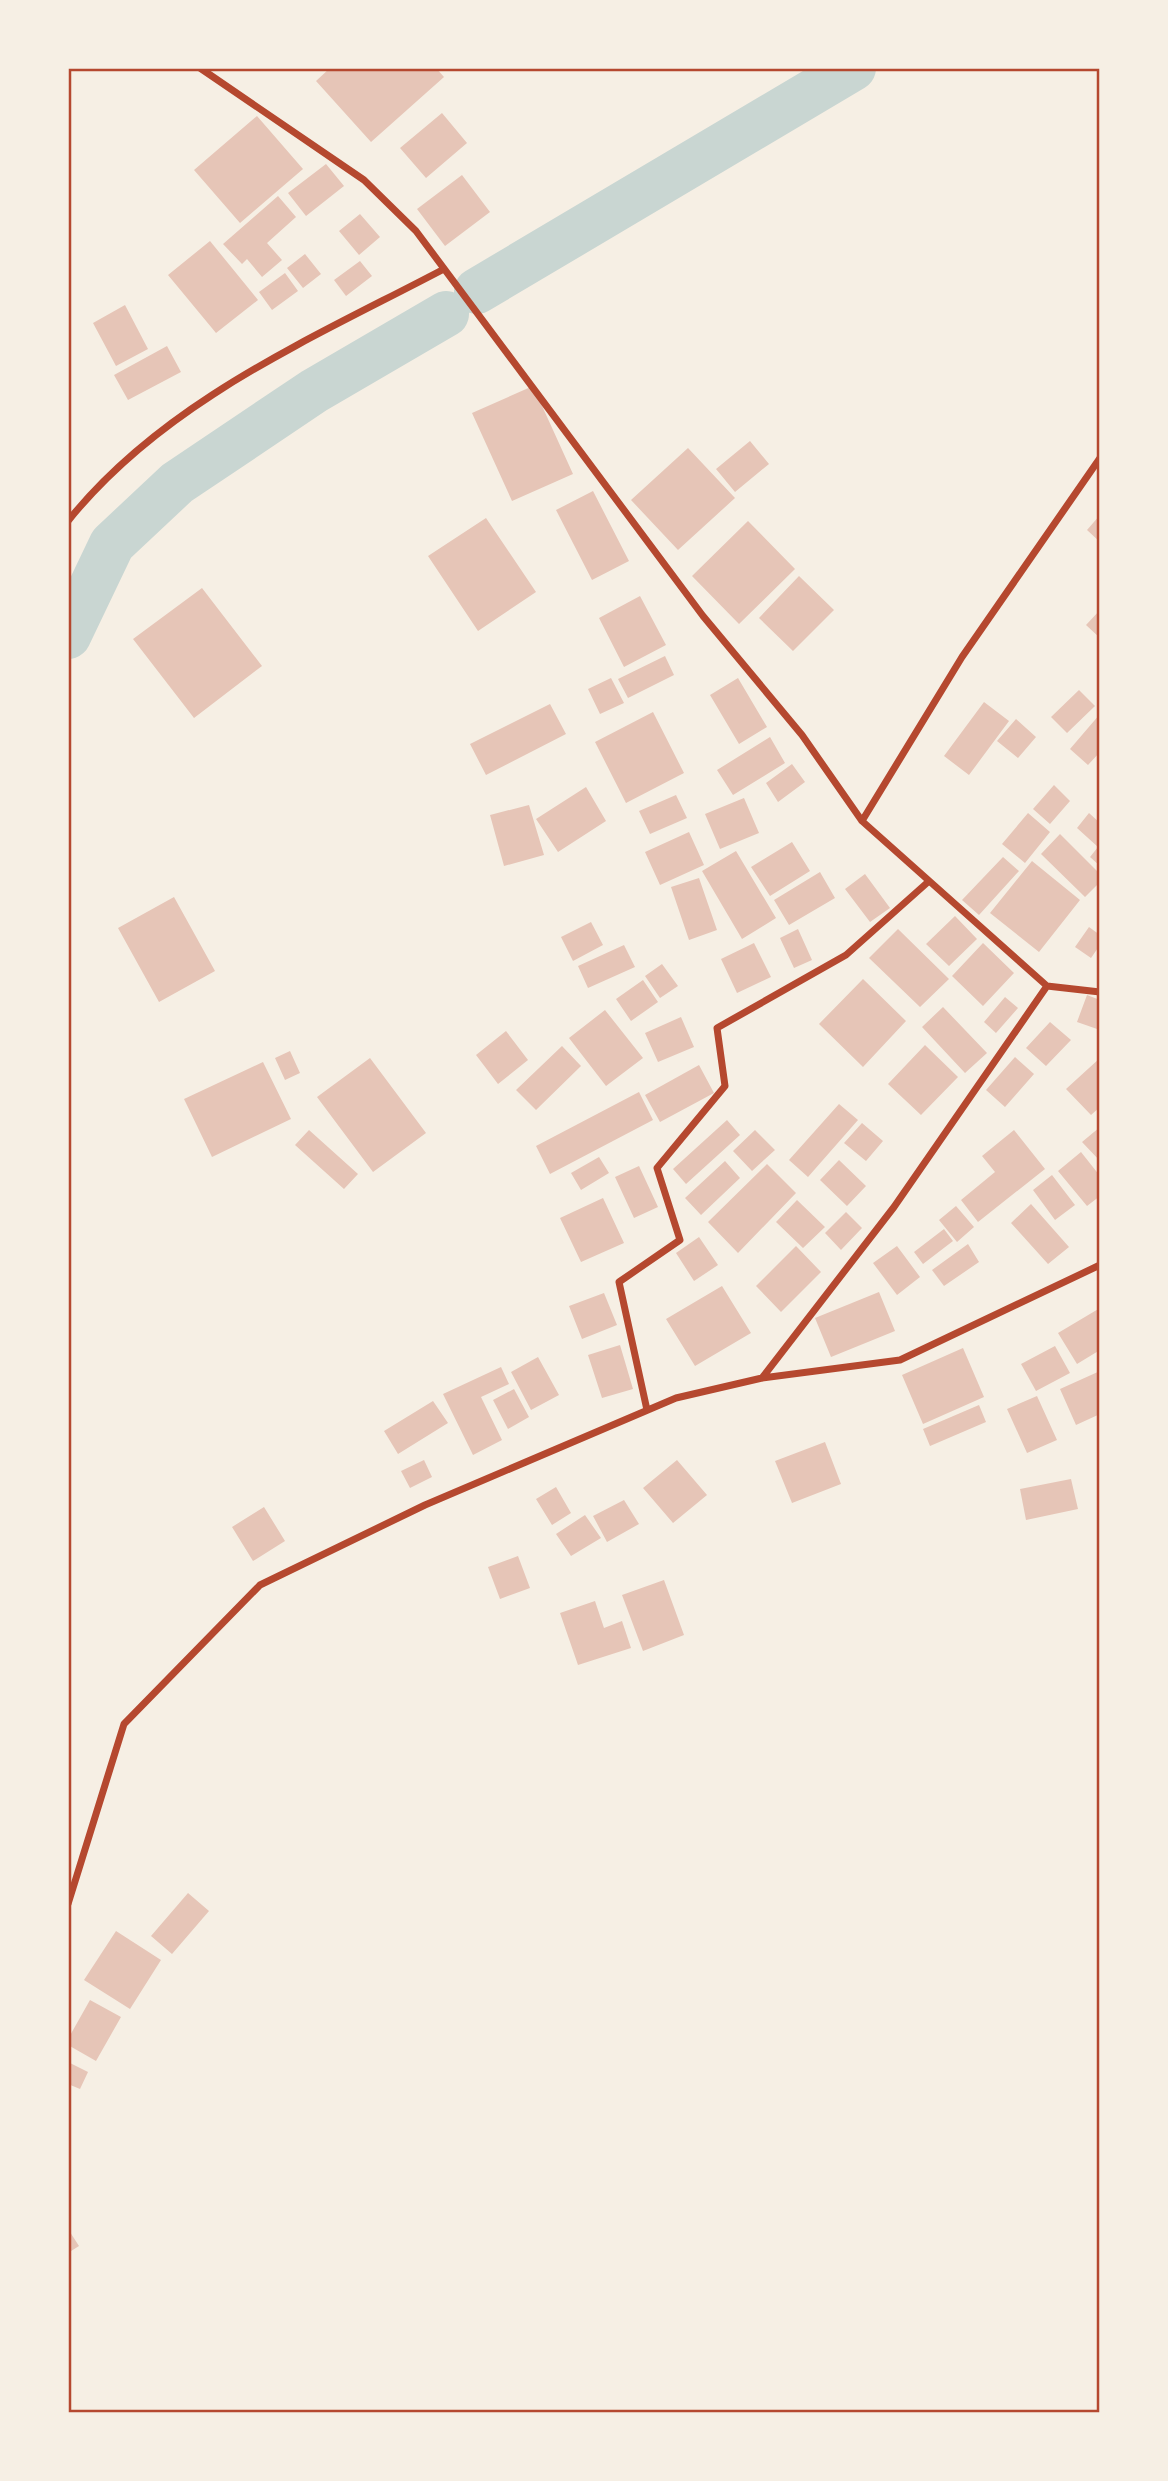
<svg xmlns="http://www.w3.org/2000/svg" width="1168" height="2481" viewBox="0 0 1168 2481" font-family="Bitter,serif">
<style>
.lines{fill:none;stroke-linecap:round;stroke-linejoin:round}
.canal{stroke:#c9d6d2;stroke-width:46}
.building{fill:#e6c5b7}
.minor{stroke:#b5482f;stroke-width:7}
.neatline{fill:none;stroke:#b5482f;stroke-width:2.5}
</style>
<rect width="100%" height="100%" fill="#f6efe4"/>
<g class="lines">
<!-- canal -->
<path class="canal" d="M477,291L853,68
M68,636L112,544L177,483L314,391L446,314"/>
</g>
<!-- building -->
<path class="building" d="M330,68H436L444,77L371,142L316,81Z
M442,113L467,143L426,178L400,148Z
M257,116L303,169L240,223L194,170Z
M326,164L344,186L306,216L288,193Z
M462,175L490,212L445,246L417,209Z
M278,196L296,217L267,243L282,260L262,277L247,259L242,264L223,244Z
M360,214L380,237L359,255L339,231Z
M210,241L258,300L216,333L168,275Z
M305,254L321,274L303,288L287,268Z
M360,261L372,276L346,296L334,280Z
M285,273L298,291L272,310L259,292Z
M125,305L148,349L116,366L93,323Z
M167,346L181,372L128,400L114,375Z
M533,386L573,474L512,501L472,413Z
M750,441L769,464L735,492L716,469Z
M688,448L735,498L678,550L631,500Z
M593,491L629,561L592,580L556,510Z
M1100,515V542L1087,530Z
M486,518L536,592L478,631L428,556Z
M748,521L795,569L739,624L692,576Z
M799,576L834,610L793,651L759,618Z
M202,588L262,666L194,718L133,639Z
M640,596L666,645L624,667L599,618Z
M1100,610V638L1086,625Z
M665,656L674,675L628,698L618,679Z
M611,678L624,703L600,714L588,689Z
M738,678L767,727L739,744L710,695Z
M1079,690L1095,706L1067,733L1051,717Z
M984,702L1009,721L969,775L944,756Z
M550,704L566,734L486,775L470,744Z
M653,712L684,773L626,803L595,742Z
M1100,714V752L1088,765L1070,749Z
M1016,719L1036,737L1018,758L997,741Z
M770,737L785,763L733,795L717,770Z
M792,764L805,782L778,802L766,783Z
M1054,785L1070,801L1050,824L1033,809Z
M586,787L606,821L558,852L536,819Z
M676,795L687,818L650,834L639,811Z
M744,798L759,833L720,849L705,814Z
M529,805L544,855L504,866L490,815Z
M1028,813L1050,832L1025,863L1002,844Z
M1089,813L1100,823V866L1090,857L1098,847L1077,828Z
M689,832L704,865L660,885L645,852Z
M1060,834L1100,874V882L1085,897L1041,854Z
M792,842L810,871L770,896L751,867Z
M736,851L776,918L742,939L702,871Z
M1003,857L1019,871L979,915L962,900Z
M1032,861L1080,900L1039,952L990,913Z
M820,872L835,898L789,925L774,900Z
M865,874L890,908L870,922L845,889Z
M699,878L717,930L689,940L671,887Z
M174,897L215,971L159,1002L118,928Z
M955,916L977,939L949,966L926,944Z
M591,922L603,945L573,961L561,937Z
M1089,927L1100,935V945L1091,958L1075,947Z
M798,929L812,960L794,968L780,938Z
M898,929L949,979L920,1007L869,958Z
M754,943L771,977L737,993L721,959Z
M983,943L1014,973L983,1006L952,976Z
M624,945L635,967L588,988L578,966Z
M662,964L678,986L660,998L645,976Z
M863,979L906,1021L863,1067L819,1024Z
M643,980L658,1002L631,1021L616,999Z
M1087,995L1100,1000V1030L1077,1022Z
M1005,997L1018,1008L996,1033L984,1022Z
M943,1007L987,1053L965,1073L922,1027Z
M605,1010L643,1058L606,1086L569,1038Z
M681,1017L694,1047L658,1062L645,1033Z
M1050,1022L1071,1040L1046,1066L1026,1048Z
M506,1031L528,1060L498,1084L476,1055Z
M925,1045L958,1077L921,1115L888,1084Z
M562,1046L581,1066L536,1110L516,1090Z
M290,1051L300,1073L285,1080L275,1058Z
M1015,1057L1034,1074L1005,1107L986,1090Z
M370,1058L426,1133L373,1172L317,1097Z
M1100,1058V1107L1091,1115L1066,1089Z
M263,1062L291,1119L212,1157L184,1099Z
M699,1065L714,1093L660,1122L645,1095Z
M639,1092L653,1120L550,1174L536,1146Z
M839,1104L858,1120L808,1177L789,1160Z
M727,1120L740,1135L686,1184L673,1169Z
M862,1123L883,1141L866,1161L844,1143Z
M1100,1127V1161L1082,1142Z
M309,1130L358,1174L344,1189L295,1145Z
M755,1130L775,1150L752,1171L733,1151Z
M1014,1130L1045,1169L978,1222L961,1200L995,1172L982,1156Z
M1081,1152L1100,1176V1196L1087,1206L1058,1171Z
M599,1157L609,1173L581,1190L571,1173Z
M839,1160L866,1186L847,1206L820,1180Z
M725,1161L740,1178L701,1215L685,1198Z
M767,1164L796,1193L738,1253L708,1222Z
M639,1166L658,1207L634,1218L615,1177Z
M1052,1175L1075,1205L1055,1220L1033,1190Z
M603,1198L624,1243L581,1262L560,1218Z
M797,1200L825,1227L803,1248L776,1222Z
M1031,1204L1069,1247L1048,1264L1011,1223Z
M956,1206L974,1227L957,1242L939,1220Z
M846,1212L862,1228L841,1250L825,1233Z
M944,1229L953,1241L923,1264L914,1252Z
M699,1237L718,1265L694,1281L676,1253Z
M968,1244L979,1262L944,1286L932,1270Z
M796,1246L821,1272L781,1312L756,1286Z
M897,1246L920,1277L897,1295L873,1263Z
M722,1286L751,1333L695,1366L666,1319Z
M879,1292L895,1331L831,1357L815,1318Z
M604,1293L617,1325L582,1339L569,1306Z
M1100,1308V1350L1077,1364L1058,1333Z
M620,1345L633,1389L602,1398L588,1355Z
M1055,1346L1070,1373L1036,1391L1021,1364Z
M963,1348L984,1397L923,1424L902,1375Z
M538,1357L559,1395L531,1410L511,1372Z
M501,1367L509,1384L481,1397L502,1440L473,1455L443,1394Z
M1100,1371V1414L1076,1425L1060,1389Z
M514,1389L529,1417L508,1429L493,1400Z
M1037,1396L1057,1440L1027,1453L1007,1409Z
M433,1401L448,1423L398,1454L384,1431Z
M979,1405L986,1422L930,1446L923,1429Z
M825,1442L841,1484L792,1503L775,1461Z
M424,1460L432,1477L410,1488L401,1471Z
M677,1460L707,1495L673,1523L643,1488Z
M1071,1479L1078,1509L1026,1520L1020,1489Z
M556,1487L571,1513L552,1525L536,1499Z
M624,1500L639,1524L607,1542L593,1516Z
M264,1507L285,1541L253,1561L232,1527Z
M585,1515L601,1538L571,1556L556,1534Z
M518,1556L530,1588L500,1599L488,1567Z
M664,1580L684,1635L643,1651L622,1595Z
M595,1601L604,1628L622,1621L631,1648L578,1665L560,1613Z
M188,1893L209,1911L172,1954L151,1936Z
M116,1931L161,1960L130,2009L84,1980Z
M90,2000L121,2017L96,2061L68,2045V2039Z
M68,2062L88,2072L80,2089L68,2084Z
M68,2229L79,2246L68,2253Z"/>
<g class="lines">
<!-- minor -->
<path class="minor" d="M200,68L364,180L416,231L703,616L802,735L862,821L1047,986L1100,992
M68,521C164,401 311,339 444,269
M862,821L962,657L1100,458
M762,1378L894,1207L1047,986
M647,1410L619,1282L680,1240L657,1168L725,1086L717,1028L846,955L928,882
M68,1904L124,1724L260,1585L425,1505L676,1398L762,1378L900,1360L1100,1265
M68,2412L69,2413"/>
</g>
<!-- border -->
<rect width="1168" height="2481" fill="none" stroke="#f6efe4" stroke-width="140"/>
<rect x="70" y="70" width="1028" height="2341" class="neatline"/>
</svg>
